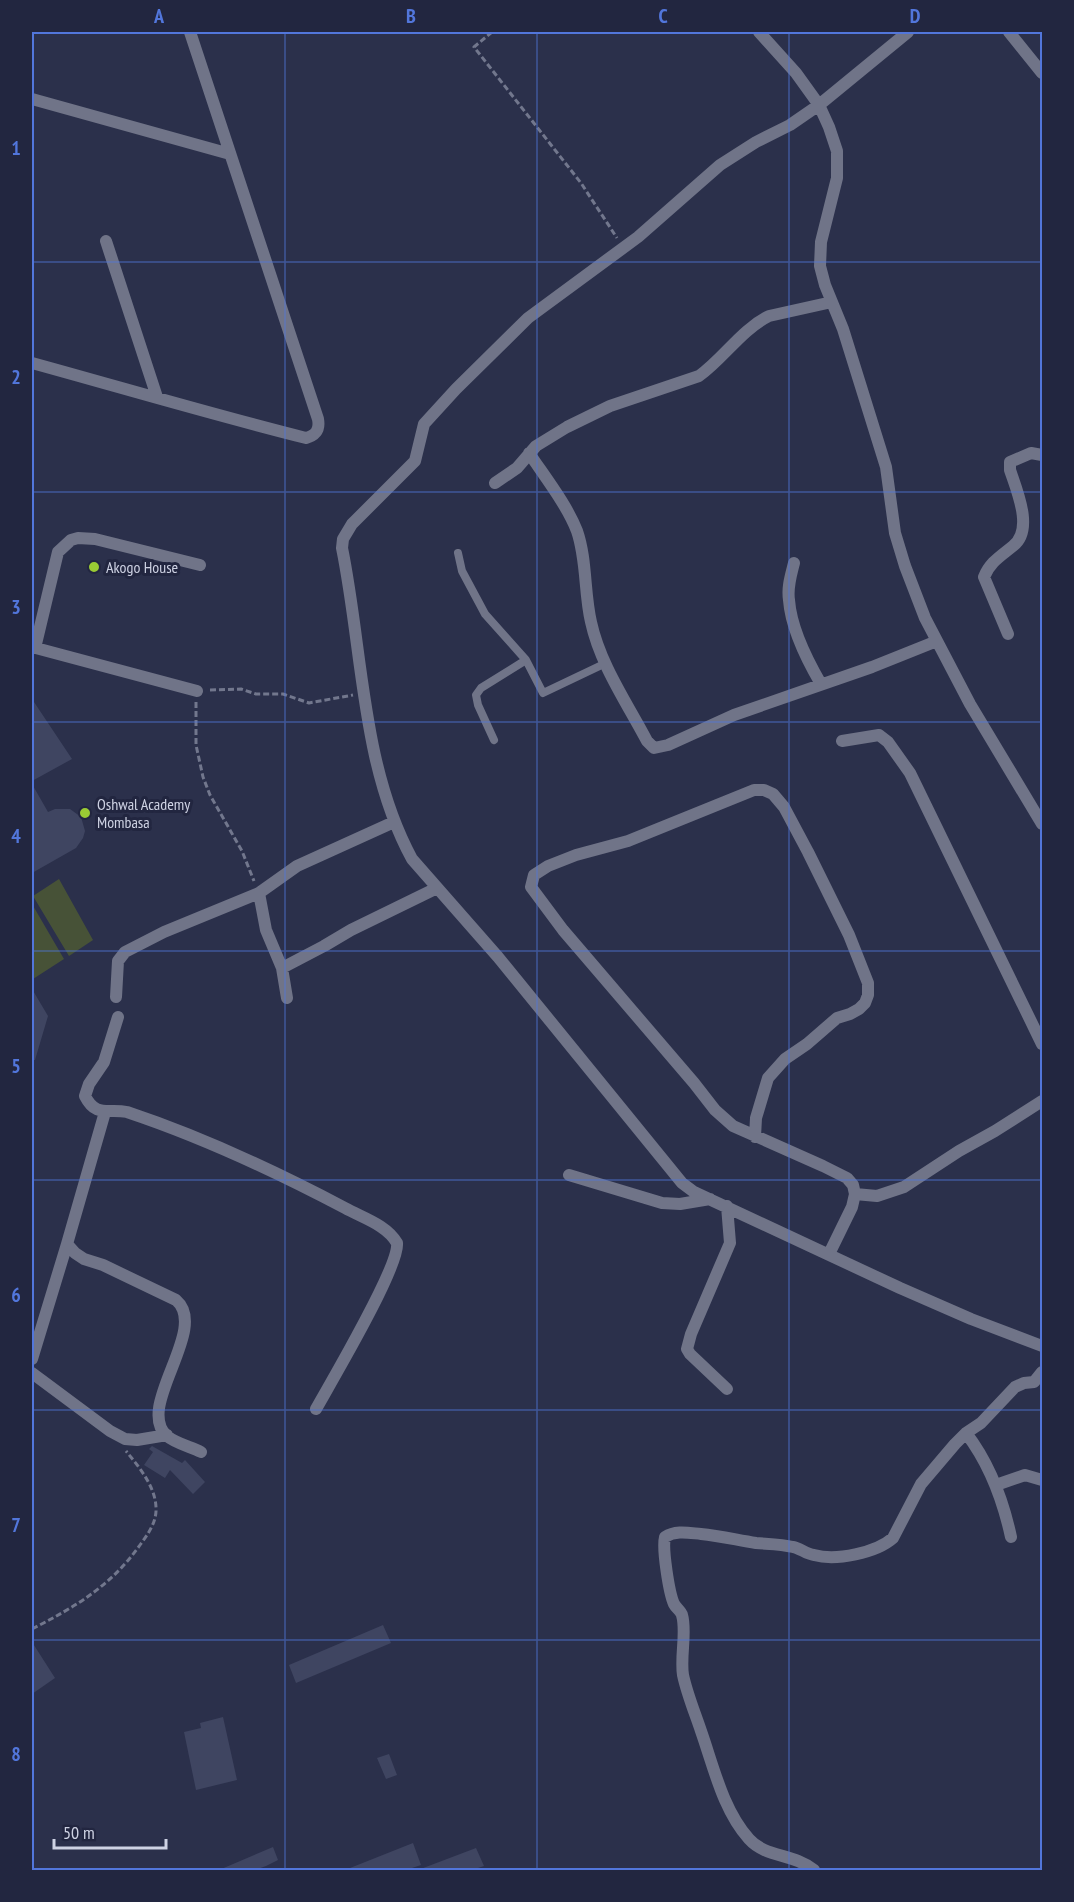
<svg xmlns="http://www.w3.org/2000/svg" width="1074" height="1902" viewBox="0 0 1074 1902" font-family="'PT Sans Narrow',sans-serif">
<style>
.green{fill:#475237}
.building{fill:#3f4561}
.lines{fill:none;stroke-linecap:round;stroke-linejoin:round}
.path{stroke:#72778d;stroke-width:3;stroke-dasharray:6 3;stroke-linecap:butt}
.service{stroke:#707488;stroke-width:8}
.minor{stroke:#707488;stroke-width:12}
.grid{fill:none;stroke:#5276db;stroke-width:1.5;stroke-opacity:0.55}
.poi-dot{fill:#9acb34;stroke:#222640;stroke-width:2}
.labels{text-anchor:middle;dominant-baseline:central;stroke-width:6;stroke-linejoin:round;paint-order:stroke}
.poi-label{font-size:16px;fill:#ced2e3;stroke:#222640;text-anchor:start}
.neatline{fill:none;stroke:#5276db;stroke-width:2}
.grid-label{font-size:20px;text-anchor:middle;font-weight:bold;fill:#5276db}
</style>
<rect width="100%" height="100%" fill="#2b304b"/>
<!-- green -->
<path class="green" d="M59,879L93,940L69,956L33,896Z
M32,904L64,959L33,979L32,976Z"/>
<!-- building -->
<path class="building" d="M32,699L72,759L32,781Z
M32,784L48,812L55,809H70L81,817L85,831L83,838L76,848L32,873Z
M32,989L48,1016L35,1060H32Z
M152,1446L182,1463L185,1460L205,1482L193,1494L170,1470L165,1478L144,1465L153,1452L149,1449Z
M383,1625L391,1643L296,1683L289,1665Z
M32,1642L55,1678L32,1694Z
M223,1717L237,1780L196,1790L184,1732L201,1728L200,1723Z
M389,1754L397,1775L386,1779L377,1758Z
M413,1843L421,1865L406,1870H345Z
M273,1847L278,1860L266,1866L255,1870H219Z
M476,1848L484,1866L472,1870H418Z"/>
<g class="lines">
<!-- path -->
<path class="path" d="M492,32L474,47L581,183L617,238
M210,690L241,689L256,694H283L309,703L353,695
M196,702V745L203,777L210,795L242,851L254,881
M32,1629C75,1607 111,1586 140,1545C148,1534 157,1522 156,1507C155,1486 139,1467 126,1451"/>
<!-- service -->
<path class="service" d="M458,553L462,571L485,614L526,660L543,693L606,663
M494,740L478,705L476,695L481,688L526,660"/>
<!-- minor -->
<path class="minor" d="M759,32L796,73L819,105L829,127L837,151V178L821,242L820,266L825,285L843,329L886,467L895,533L905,566L925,618L970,704L1042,824
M908,32L819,105L790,125L756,142L720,165L638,237L528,318L456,389L424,424L415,461L352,524L343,539L342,548C363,651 361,765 412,859L498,957L682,1183L694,1192L900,1288L971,1319L1042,1346
M1009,32L1042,73
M32,99L230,154
M106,241L157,397
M32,363C123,388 214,415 306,438C316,435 320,430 318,419L190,32
M529,453C545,477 567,505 577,531C587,560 584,592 591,622C600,664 627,703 647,741L654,748L668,745L734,715L872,667L937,641
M495,483L517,468L536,446L567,427L610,406L699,376C724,358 741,330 769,316L832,302
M794,563C791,575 787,587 789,600C791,628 807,660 821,684
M1008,634L984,577C990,562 1001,556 1013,546C1034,530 1017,491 1010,470V462L1031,453L1042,455
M32,647L197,691
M35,648L58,552L71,540L78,538L95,539L200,565
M842,741L879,735L888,742L910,773L1042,1044
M259,893L266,930L282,968L287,998
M282,968L324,946L351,930L437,888
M116,997L118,961L125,952L164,932L259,893L297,866L394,822
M118,1017L104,1062L89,1084L85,1096C96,1118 108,1108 127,1112C202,1137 275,1171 345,1208C363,1218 387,1225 397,1243C400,1266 331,1382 316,1409
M755,1137L756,1118L768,1078L785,1059L807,1044L837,1018L850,1014L859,1009L865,1003L868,995V983L849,935L808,852L784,807L773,794L764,790H754L628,841L576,855L548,866L534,875L531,887L563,930L694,1083L715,1110L733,1126L823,1166L847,1178L853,1185L855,1194L852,1207L829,1254
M569,1175L662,1203L680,1204L710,1199
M855,1194L877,1196L904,1187L959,1151L995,1131L1042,1101
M67,1244L75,1253L84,1259L103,1265L176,1300C210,1329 134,1407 167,1436C175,1443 191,1447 201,1452
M32,1359L67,1244L105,1112
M32,1373L110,1431L125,1439L137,1440L167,1435
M727,1389L690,1354L687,1349L691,1334L730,1243L727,1206
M966,1433C989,1463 1003,1500 1011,1537
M996,1485L1025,1475L1042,1480
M814,1870C793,1853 766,1858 749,1839C723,1810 714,1768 701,1731C695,1713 687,1694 683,1675C680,1656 687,1632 682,1615C681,1611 676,1608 674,1604C669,1593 662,1548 665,1537C676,1530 689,1533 701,1534C720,1536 737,1540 756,1543C768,1544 781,1544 793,1547C800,1548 806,1554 814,1555C836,1561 876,1553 893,1538L921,1484L955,1444L966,1433L981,1423L1015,1387L1024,1383L1034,1382L1042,1372"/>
</g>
<!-- grid -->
<path class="grid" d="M285,32V1870M537,32V1870M789,32V1870M32,262H1042M32,492H1042M32,722H1042M32,951H1042M32,1180H1042M32,1410H1042M32,1640H1042"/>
<!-- markers -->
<g class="poi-dot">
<circle cx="94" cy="567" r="6"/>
<circle cx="85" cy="813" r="6"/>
</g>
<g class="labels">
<!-- poi labels -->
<g class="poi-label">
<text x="106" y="567">Akogo House</text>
<text x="97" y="804">Oshwal Academy<tspan x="97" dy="18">Mombasa</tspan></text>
</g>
</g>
<!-- border -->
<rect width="1074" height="1902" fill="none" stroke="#222640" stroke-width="66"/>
<!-- scale -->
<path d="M54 1839v9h112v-9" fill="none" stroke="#ced2e3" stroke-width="3"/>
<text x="63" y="1839" font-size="18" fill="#ced2e3" stroke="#222640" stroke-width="4.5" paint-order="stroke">50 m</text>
<rect x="33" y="33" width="1008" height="1836" class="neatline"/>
<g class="grid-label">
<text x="159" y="23">A</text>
<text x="411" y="23">B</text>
<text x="663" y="23">C</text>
<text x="915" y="23">D</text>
<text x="16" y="155">1</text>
<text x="16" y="384">2</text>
<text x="16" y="614">3</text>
<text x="16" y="843">4</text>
<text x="16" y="1073">5</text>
<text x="16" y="1302">6</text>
<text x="16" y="1532">7</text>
<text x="16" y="1761">8</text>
</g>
</svg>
